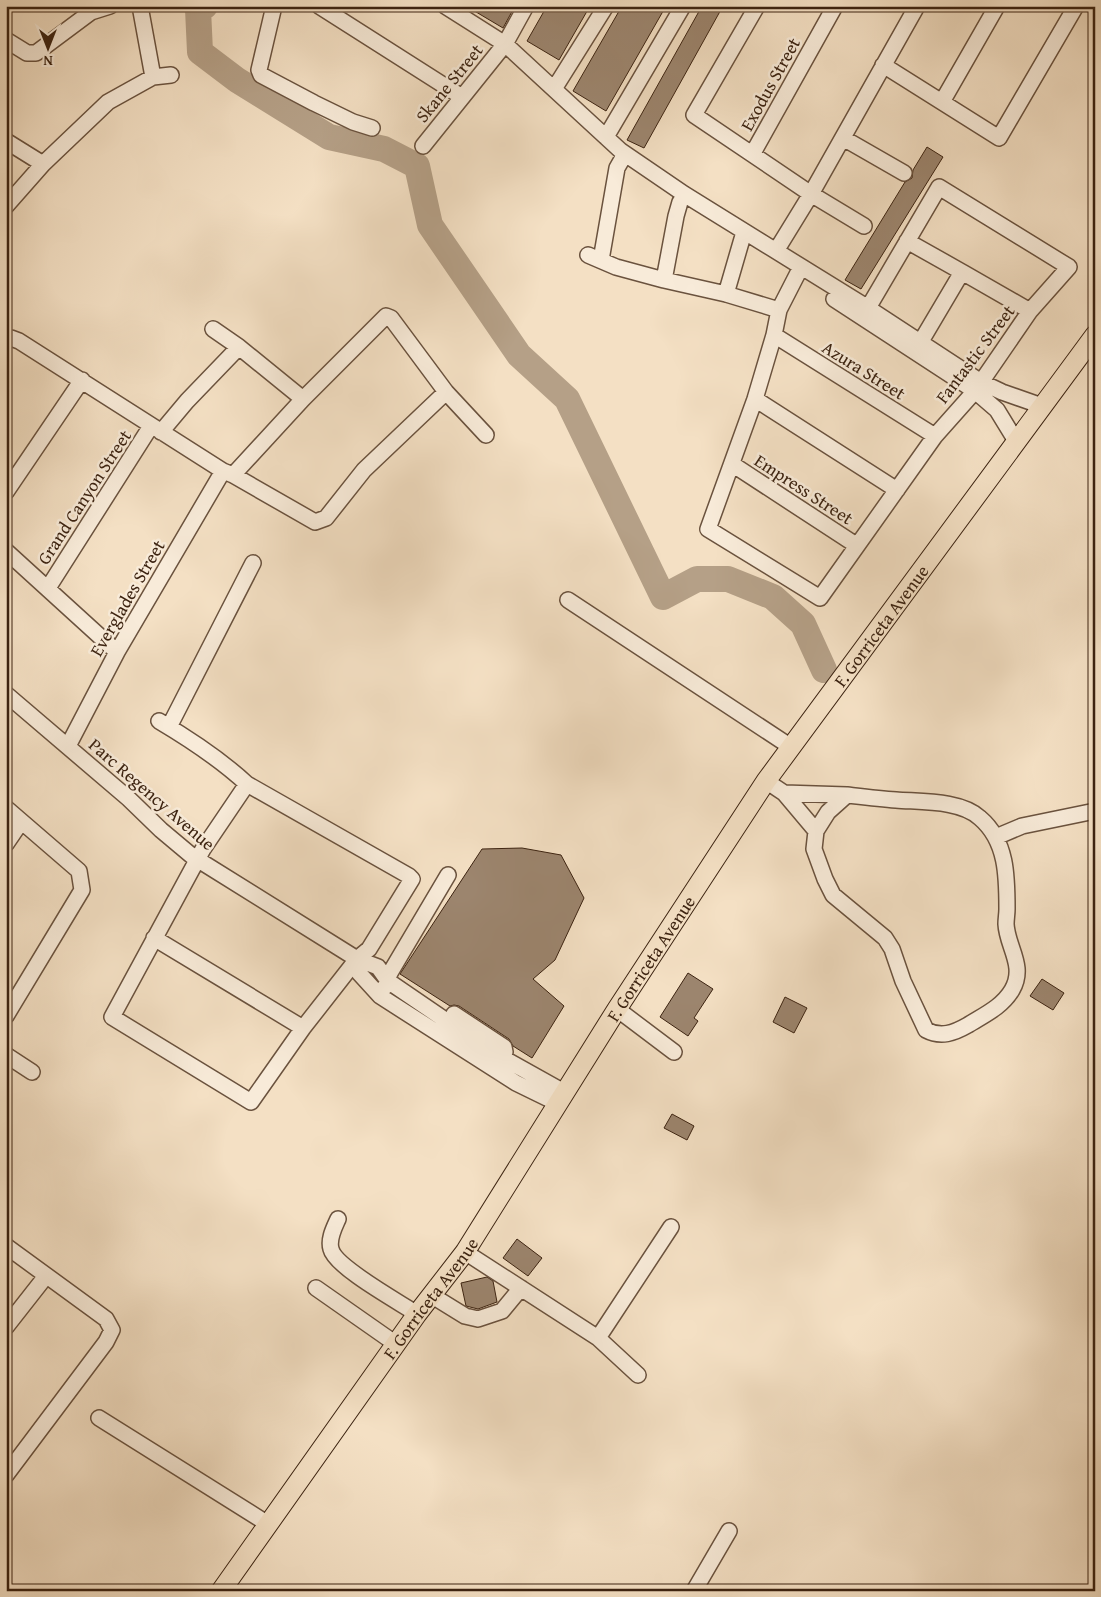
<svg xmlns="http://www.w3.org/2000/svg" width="1101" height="1597" viewBox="0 0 1101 1597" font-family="'Gentium Book Plus',serif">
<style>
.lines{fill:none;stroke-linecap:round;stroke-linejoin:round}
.river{stroke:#b5a087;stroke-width:26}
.building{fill:#9c856e;stroke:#3c2311}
.minor-casing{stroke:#6a523e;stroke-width:18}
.major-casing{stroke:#3c2311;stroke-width:21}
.minor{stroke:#f8ebd9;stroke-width:15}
.major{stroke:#f4e0c4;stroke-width:19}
.labels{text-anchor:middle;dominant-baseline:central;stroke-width:5;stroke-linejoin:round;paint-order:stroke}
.street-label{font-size:18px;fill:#3c2311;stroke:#f8ebd9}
</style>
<rect width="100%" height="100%" fill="#f4e0c4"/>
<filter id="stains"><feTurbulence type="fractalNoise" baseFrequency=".004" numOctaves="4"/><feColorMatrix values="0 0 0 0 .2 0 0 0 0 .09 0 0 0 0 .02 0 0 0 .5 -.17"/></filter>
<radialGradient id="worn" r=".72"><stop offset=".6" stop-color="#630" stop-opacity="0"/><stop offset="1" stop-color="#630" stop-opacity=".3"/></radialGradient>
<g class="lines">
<!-- river -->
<path class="river" d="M205,6L198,9L200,52L237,80L329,137L384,149L417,166L430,225L519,355L567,399L663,597L697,579H728L773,597L803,624L824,670"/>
</g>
<!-- building -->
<path class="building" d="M466,6H515L503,28Z
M547,6H590L559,60L527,41Z
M622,6H666L606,111L573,91Z
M702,6H723L644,148L627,140Z
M927,147L943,157L861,289L845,280L905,182L912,178L913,170Z
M522,848L561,855L584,898L555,960L533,979L564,1006L532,1058L513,1046L509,1039L459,1006L454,1005L450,1006L400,974L482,849Z
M688,973L713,989L694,1018L698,1021L688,1036L660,1017Z
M1042,979L1064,993L1053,1010L1030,996Z
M785,997L807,1008L794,1033L773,1022Z
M672,1114L694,1126L687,1140L664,1128Z
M517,1239L542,1258L528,1276L503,1258Z
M487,1277L493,1281L497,1302L478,1309L466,1306L461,1283Z"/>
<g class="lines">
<!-- minor casing -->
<g class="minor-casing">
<path id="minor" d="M140,6L153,77
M274,6L259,70L261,75L314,103L353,122L372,128
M319,6L462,97
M445,6L505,44L621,151L684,194L868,308L981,382L1002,392L1042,406
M757,6L694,115L811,194L864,226
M6,40L27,53H36L91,12L110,6
M883,65L999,138L1076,6
M554,89L606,6
M942,102L997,6
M606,137L683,6
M843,138L904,173
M6,141L43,164
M423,146L505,44L526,6
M753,153L835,6
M6,206L43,164L108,102L153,77L171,75
M907,241L962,272
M776,251L811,194L917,6
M588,255L616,267L664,280L726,294L779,310
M601,260L617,168L625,154
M801,267L779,310L774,335L755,399L708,529L820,598L935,436L975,391L1030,311L1069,267L939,187L868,308
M664,280L676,216L680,202
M726,294L744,232
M834,299L975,391L997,410L1016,441
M213,329L239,347L303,399
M774,335L935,436
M6,340L11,338L19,341L223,471L233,475L315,522L326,518L364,470L446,392
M920,343L962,272L1030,311
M755,399L897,490
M161,432L187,401L239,347
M732,464L856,545
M233,475L303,399L386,316L391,318L446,392L486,435
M6,492L82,380
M6,551L117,652
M48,588L151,426
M568,600L791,747
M6,694L129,799L161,830L192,856L357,959L378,967L388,981L492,1052L564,1092
M159,721C191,740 220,759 247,784L409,876L412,879L369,949L357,959L303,1028L251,1102L112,1017L203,849L247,784
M169,727L253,563
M68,746L117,652L223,471
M766,781L784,793L816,831L814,849L825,879L833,895L885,938L892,949L903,981L926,1030C941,1038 954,1033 968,1025C984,1015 1002,1007 1012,990C1026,966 1007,947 1006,924C1006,919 1007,914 1007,909C1007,877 1007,841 980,818C961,800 921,802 896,800C880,799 864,797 847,795L828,812L816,831
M784,793L847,795
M6,808L79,871L82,890L6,1016
M996,837L1022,826L1095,811
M6,844L21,822
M154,938L303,1028
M357,959L359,973L380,996L516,1083L557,1103
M385,987L390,973L448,875
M617,1009L674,1052
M454,1014L504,1047L505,1052L498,1065
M6,1055L32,1072
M338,1219C334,1228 328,1239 331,1249C335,1267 399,1302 417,1314
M6,1246L106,1319L112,1330L106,1342L6,1475
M465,1252L598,1338L638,1375
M316,1288L396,1344
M431,1295L465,1316L478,1319L502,1311L521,1288
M6,1327L46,1276
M598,1338L671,1227
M99,1418L268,1524
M694,1591L729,1531"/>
</g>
<!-- major casing -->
<g class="major-casing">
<g id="major">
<path id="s1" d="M221,1591L417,1314L465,1252L617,1009L766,781L1095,335"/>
</g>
</g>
<!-- minor -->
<use href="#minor" class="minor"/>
<!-- major -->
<use href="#major" class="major"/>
</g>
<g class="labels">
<!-- street labels -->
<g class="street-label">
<text transform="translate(449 83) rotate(-51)">Skane Street</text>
<text transform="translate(770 84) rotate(-61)">Exodus Street</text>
<text transform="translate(975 354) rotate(-53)">Fantastic Street</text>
<text transform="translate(864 370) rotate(32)">Azura Street</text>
<text transform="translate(804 489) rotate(33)">Empress Street</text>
<text transform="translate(84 497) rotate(-57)">Grand Canyon Street</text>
<text transform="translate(127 598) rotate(-60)">Everglades Street</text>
<text stroke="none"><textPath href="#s1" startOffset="1170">F. Gorriceta Avenue</textPath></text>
<text transform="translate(152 794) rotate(41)">Parc Regency Avenue</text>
<text stroke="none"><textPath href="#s1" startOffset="765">F. Gorriceta Avenue</textPath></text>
<text stroke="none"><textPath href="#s1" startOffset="360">F. Gorriceta Avenue</textPath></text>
</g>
</g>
<!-- margin -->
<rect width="1101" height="1597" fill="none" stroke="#f4e0c4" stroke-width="25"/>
<rect x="8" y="8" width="1086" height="1582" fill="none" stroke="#3c2311" stroke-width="2.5"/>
<rect x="12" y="12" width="1076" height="1572" fill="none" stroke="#3c2311"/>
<!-- north arrow -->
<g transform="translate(48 48) rotate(180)" stroke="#f8ebd9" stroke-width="4" paint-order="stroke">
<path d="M0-4L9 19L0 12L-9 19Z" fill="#3c2311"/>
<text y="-8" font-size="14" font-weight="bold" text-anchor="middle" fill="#3c2311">N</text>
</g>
<rect width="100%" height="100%" filter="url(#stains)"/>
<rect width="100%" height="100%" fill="url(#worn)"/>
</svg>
